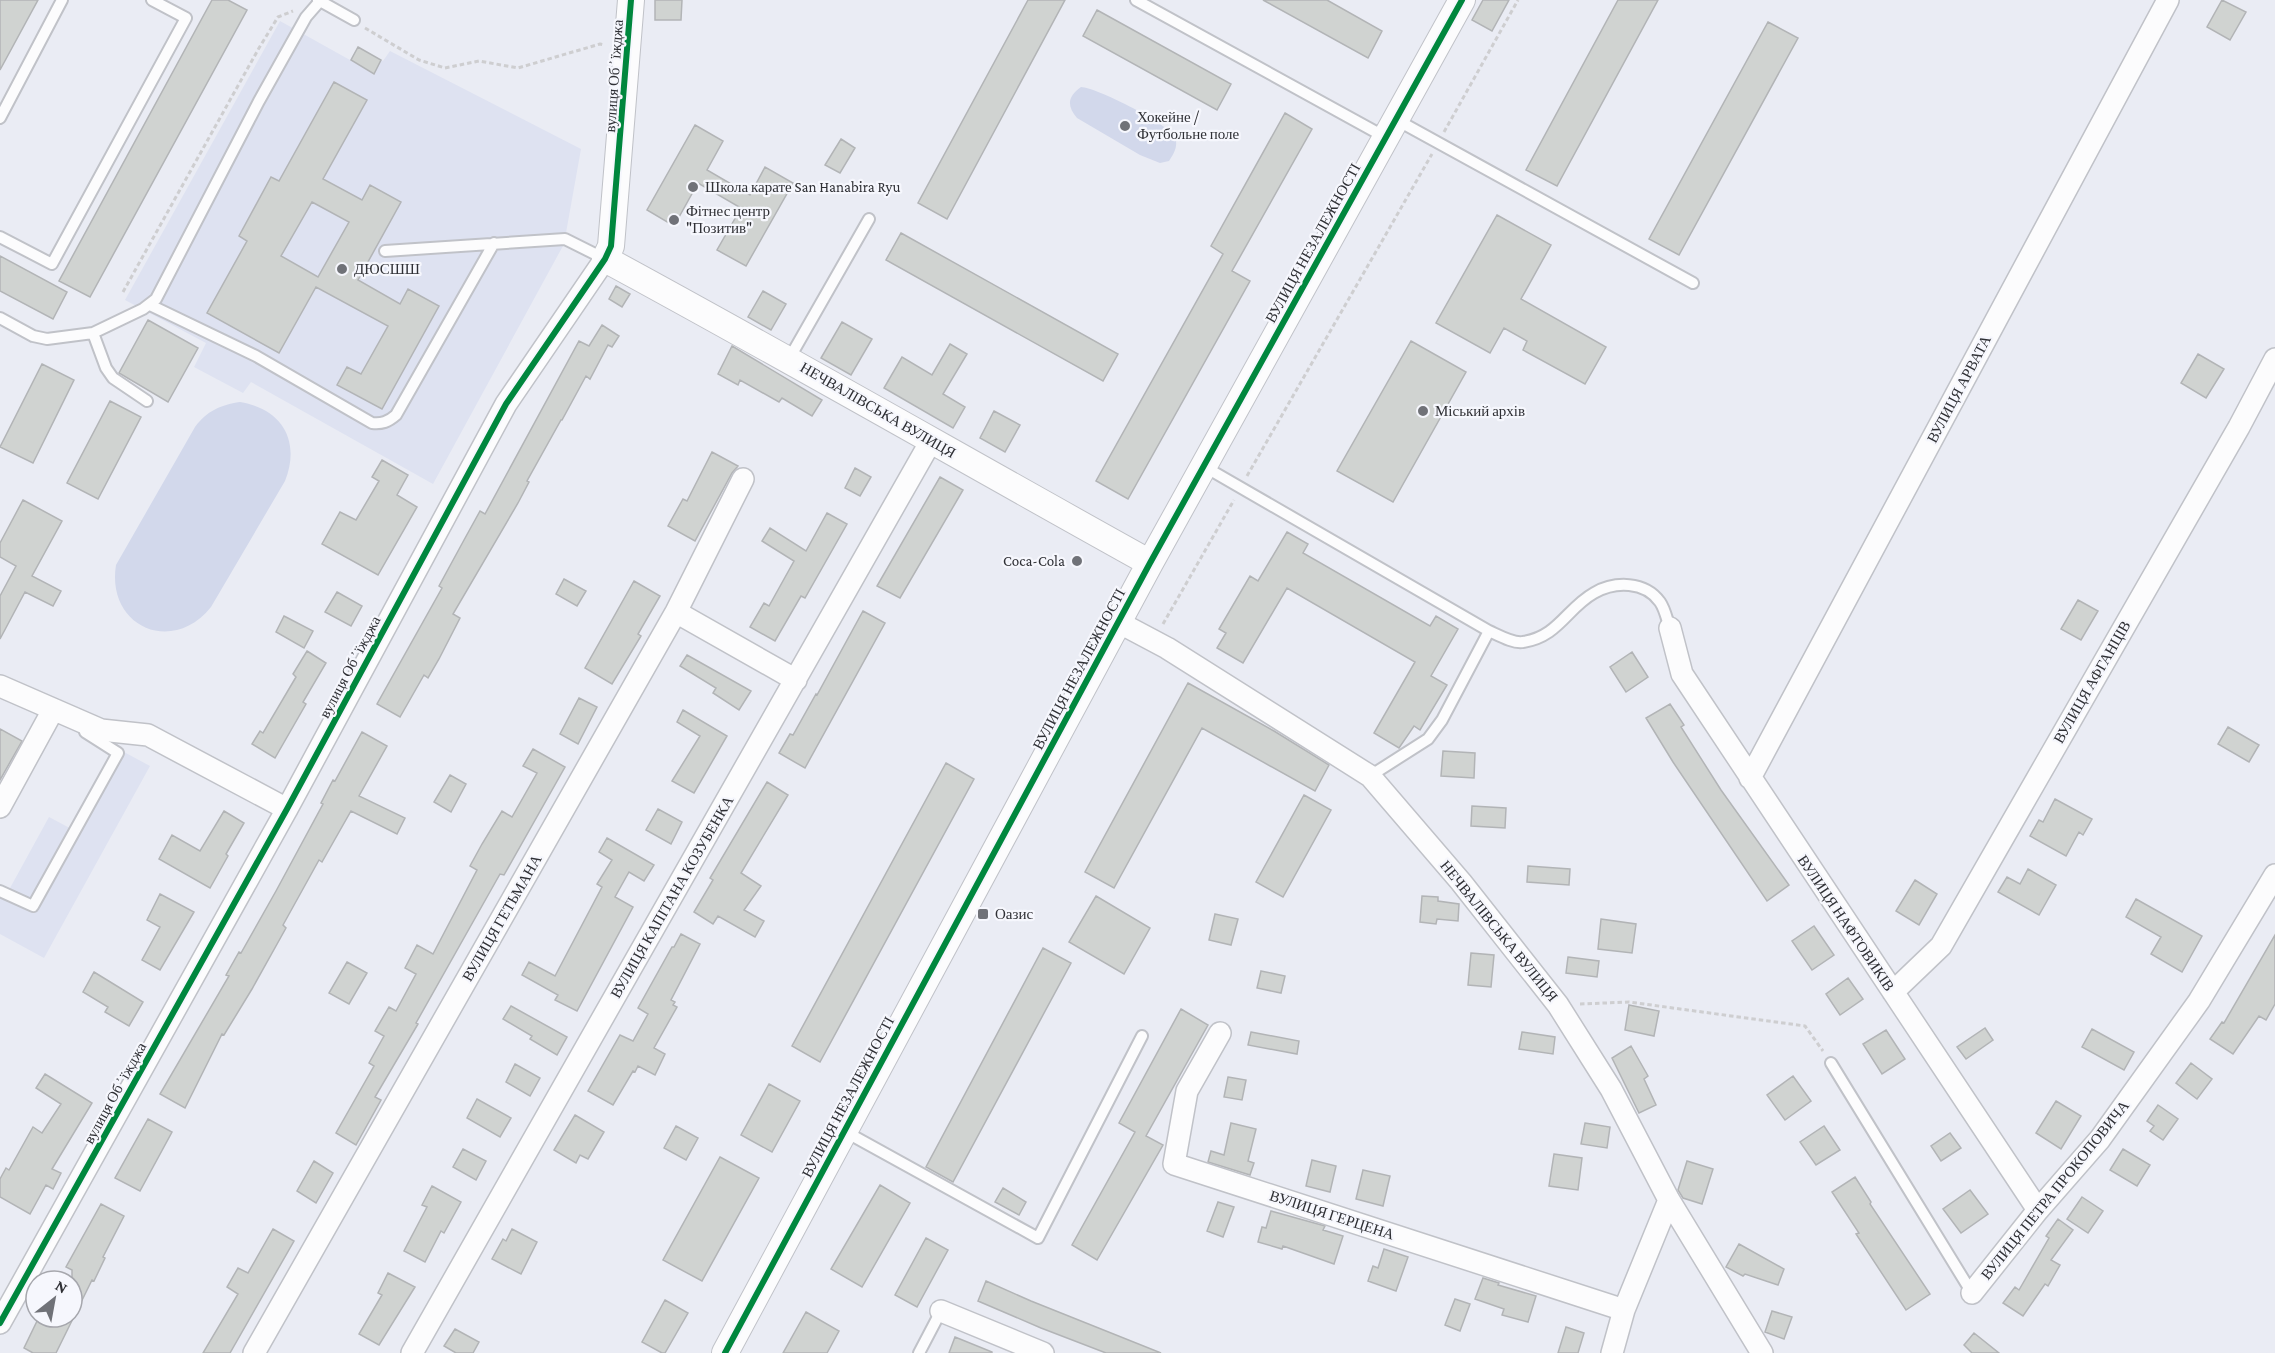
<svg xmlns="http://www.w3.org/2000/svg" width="2275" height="1353" viewBox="0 0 2275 1353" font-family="'Crimson Pro',serif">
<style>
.built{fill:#dee2f1}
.green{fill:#d2d8eb}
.building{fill:#d0d3d1;stroke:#b2b4b6;stroke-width:1.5;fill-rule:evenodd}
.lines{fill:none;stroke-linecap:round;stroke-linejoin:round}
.service-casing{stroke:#c0c2c8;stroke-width:14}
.minor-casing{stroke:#c0c2c8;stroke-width:24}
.tertiary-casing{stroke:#c0c2c8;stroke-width:28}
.path{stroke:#ceced0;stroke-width:3;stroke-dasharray:4.5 3;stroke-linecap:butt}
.service{stroke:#fcfcfd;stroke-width:10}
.minor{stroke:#fcfcfd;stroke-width:21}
.tertiary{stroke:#fcfcfd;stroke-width:26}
.cycleway-casing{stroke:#f6f7fd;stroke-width:10}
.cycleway{stroke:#00873e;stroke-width:6}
.poi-dot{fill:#707278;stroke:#f6f7fd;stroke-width:2}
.labels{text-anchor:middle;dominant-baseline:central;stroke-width:4.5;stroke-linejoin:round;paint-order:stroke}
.street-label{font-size:15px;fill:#2f3035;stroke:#f6f7fd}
.poi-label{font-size:15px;fill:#2f3035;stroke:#f6f7fd;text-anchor:start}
</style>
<rect width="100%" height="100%" fill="#eaecf4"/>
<!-- built -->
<path class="built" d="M280,21L350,60L358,47L383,61L390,51L581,149L564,244L433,484L251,382L243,393L194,367L206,343L125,300Z
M124,752L150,766L44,958L0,934V897L4,899L49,817L79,833Z"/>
<!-- green -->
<path class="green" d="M1081,87C1097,88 1163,121 1173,135C1180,143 1174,154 1169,161L1160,163L1140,155L1077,118C1067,106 1067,97 1081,87Z
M240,402C282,409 301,441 285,481L211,607C172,656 106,626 116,565L195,427C207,411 220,405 240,402Z"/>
<!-- building -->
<path class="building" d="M0,0H38L0,70Z
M212,0H228L247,10L90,297L59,281Z
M655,0H682L681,20H655Z
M1028,0H1065L947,219L918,203Z
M1263,0H1327L1382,31L1368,58Z
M1483,0H1509L1492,31L1472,20Z
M1618,0H1658L1557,186L1526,170Z
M2222,0L2246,12L2230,40L2207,27Z
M1097,10L1231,84L1217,110L1083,36Z
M1768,22L1798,38L1679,255L1649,239Z
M358,47L381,60L374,74L351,60Z
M334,82L367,100L323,179L362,200L370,185L401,202L358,280L400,304L408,289L439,306L382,409L337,385L347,367L361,374L388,326L316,287L279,353L207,313L247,241L239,236L271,177L279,181ZM312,202L349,222L318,277L281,256Z
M1285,113L1312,129L1232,271L1250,281L1128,499L1096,481L1223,254L1211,246Z
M695,125L723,141L707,170L750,195L765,167L793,183L746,266L717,250L741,208L698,183L674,226L647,210Z
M841,139L855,148L840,173L825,165Z
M1497,215L1551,245L1521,299L1606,347L1585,384L1523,350L1527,341L1504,328L1490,353L1436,323Z
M901,233L1118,354L1103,381L886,260Z
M0,256L67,292L53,319L0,291Z
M616,286L630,294L622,307L609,299Z
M763,291L786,304L771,330L748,317Z
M148,320L198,348L168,402L119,373Z
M842,322L872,339L851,375L821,358Z
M602,325L619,336L612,347L608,345L590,379L586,376L562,420H561L527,481L529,482L518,503L453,614L460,618L439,659L428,678L424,675L400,717L377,704L442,588L439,586L464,540L480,511L485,514L579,341L589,346Z
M1411,341L1466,372L1393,502L1337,471Z
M950,344L967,354L943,394L965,407L953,428L884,388L902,357L932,375Z
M732,346L822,400L812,416L782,398L779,402L740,380L738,385L718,374Z
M2198,354L2224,369L2206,398L2181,383Z
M42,364L74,380L33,463L0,447Z
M110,401L141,417L98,499L67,483Z
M994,411L1020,425L1005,452L980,438Z
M712,452L738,466L732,473L695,541L668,526L683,499L687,501Z
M382,460L408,475L397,495L417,507L378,575L322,544L340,512L356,520L379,481L372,477Z
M855,468L871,477L860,496L845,488Z
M940,477L963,490L900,598L877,586Z
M23,500L62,521L32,576L61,591L53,606L25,592L0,639V596L16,566L0,557V543Z
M827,513L847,524L805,598L801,596L775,641L750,627L764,603L769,606L794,561L762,541L770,528L806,551Z
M1287,532L1308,544L1303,553L1430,626L1436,616L1458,629L1431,676L1447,685L1420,730L1414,726L1399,748L1374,733L1415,662L1287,588L1243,663L1217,648L1226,633L1219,629L1250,576L1258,581Z
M564,579L586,591L577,606L556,594Z
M634,581L660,596L638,634L641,636L612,684L585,668Z
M337,592L362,606L351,626L325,612Z
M2078,600L2098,611L2081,640L2061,629Z
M863,611L885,623L805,768L779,753L790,734L793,735L816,694L817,695Z
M284,616L313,631L304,648L276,632Z
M307,651L326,663L303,702L306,704L275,758L252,744L260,731L263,733L296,677L293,674Z
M1632,652L1648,677L1626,692L1610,667Z
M687,655L751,691L739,710L713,693L716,688L680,666Z
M1188,683L1274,731L1329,765L1315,791L1202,728L1114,888L1085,872Z
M579,698L597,707L578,744L560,734Z
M1670,704L1684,725L1681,727L1721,790L1789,885L1767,901L1673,762L1646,718Z
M683,710L727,736L694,793L672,781L700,736L677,722Z
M2228,727L2259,745L2249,762L2218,744Z
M0,729L22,741L0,780Z
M362,732L387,746L359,796L405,818L397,834L351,811L322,862L319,860L283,925L286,928L252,989L224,1035L222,1034L185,1108L160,1094L229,976L226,975L239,952L241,953L276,891L323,804L321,803L333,780L335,781Z
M533,749L565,767L504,875L500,874L416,1023L418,1024L375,1097L381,1100L356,1145L336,1133L374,1066L369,1063L384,1036L375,1031L389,1007L396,1011L416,974L405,968L417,945L433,954L477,870L470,866L482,844L502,811L512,817L537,773L523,766Z
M1443,751L1475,753L1474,778L1441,776Z
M946,763L974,779L820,1062L792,1046Z
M450,775L466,784L451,812L434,802Z
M767,782L788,795L741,873L761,886L744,910L764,921L755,937L718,916L713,924L694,912L713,880L710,878Z
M1304,795L1331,810L1283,897L1256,882Z
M2055,799L2092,819L2083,835L2079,832L2066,856L2030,836L2039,820L2043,822Z
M1472,806L1506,808L1505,828L1471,826Z
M658,809L682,822L671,844L646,830Z
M224,811L244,823L226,854L228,856L210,888L159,859L172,835L200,851Z
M607,838L654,865L644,881L629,872L615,897L633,907L577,1011L555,1000L558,995L522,975L529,962L555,976L602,887L597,884L612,860L599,852Z
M1528,866L1570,869L1569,885L1527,882Z
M2028,869L2056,885L2039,915L1998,892L2007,877L2020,884Z
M1915,880L1937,894L1919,925L1896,911Z
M160,894L194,912L160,970L142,960L160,927L147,920Z
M1096,896L1150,928L1124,974L1069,942Z
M1422,896L1438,897V901L1459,904L1458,921L1437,919L1436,924L1420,922Z
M2136,899L2202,936L2182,972L2151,954L2161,937L2126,917Z
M1215,914L1238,919L1231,945L1209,940Z
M1601,919L1636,924L1632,953L1598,949Z
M1814,926L1834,955L1812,970L1792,941Z
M681,934L700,944L671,1000L675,1002L673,1005L677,1007L654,1048L665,1054L655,1075L638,1066L635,1072L633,1071L613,1105L588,1091L620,1035L633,1041L648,1014L638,1008L672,947H674Z
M2275,935V1004L2266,1020L2259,1016L2233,1054L2210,1039L2222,1022L2224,1023Z
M1043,948L1071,963L953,1182L926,1167Z
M1471,953L1494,955L1491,987L1468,985Z
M1568,957L1599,961L1597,977L1566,973Z
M347,962L367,973L349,1004L329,993Z
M1261,971L1285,976L1281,993L1257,988Z
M94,972L143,1002L129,1026L105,1012L108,1007L83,992Z
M1848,978L1863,999L1840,1015L1826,994Z
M1629,1005L1659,1011L1654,1036L1625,1030Z
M511,1006L567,1037L557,1055L530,1039L532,1036L503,1019Z
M1181,1009L1208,1025L1146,1136L1163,1145L1097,1260L1072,1245L1135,1132L1119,1123Z
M1985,1028L1993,1040L1966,1059L1957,1047Z
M2092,1029L2134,1052L2124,1070L2082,1047Z
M1886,1030L1905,1059L1882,1074L1863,1044Z
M1251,1032L1299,1041L1297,1054L1248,1045Z
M1522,1032L1555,1037L1553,1054L1519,1049Z
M1631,1046L1648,1076L1644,1079L1656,1105L1639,1113L1612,1058Z
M2191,1063L2212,1079L2197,1099L2176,1083Z
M515,1064L540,1078L530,1096L506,1082Z
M45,1074L92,1103L52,1169L61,1173L53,1189L46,1185L30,1214L0,1197V1179L6,1168L9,1170L33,1127L42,1133L61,1104L36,1088Z
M1793,1076L1811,1101L1785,1120L1767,1095Z
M1228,1077L1246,1080L1242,1100L1224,1097Z
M769,1084L800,1101L772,1152L741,1135Z
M477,1099L511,1118L500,1137L467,1118Z
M2056,1101L2081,1116L2061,1149L2036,1133Z
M2158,1105L2178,1119L2163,1140L2150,1131L2154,1126L2147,1121Z
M575,1115L604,1132L588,1159L580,1155L576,1163L554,1150Z
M148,1119L172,1132L140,1191L115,1178Z
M1231,1123L1256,1129L1248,1161L1254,1163L1250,1175L1208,1162L1211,1151L1224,1155Z
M1585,1123L1610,1127L1607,1148L1581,1144Z
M676,1126L698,1138L686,1160L664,1148Z
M1824,1126L1840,1150L1816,1165L1800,1142Z
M1950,1133L1961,1148L1941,1161L1931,1146Z
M463,1149L486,1161L476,1180L453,1167Z
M2123,1149L2150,1165L2137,1186L2110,1170Z
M1554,1154L1582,1158L1578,1190L1549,1186Z
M720,1157L759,1178L702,1281L663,1260Z
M1312,1160L1336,1166L1330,1192L1306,1186Z
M314,1161L333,1173L316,1203L297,1191Z
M1687,1161L1713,1169L1702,1204L1683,1198L1678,1190Z
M1363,1170L1390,1176L1383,1206L1356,1199Z
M1855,1177L1871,1202L1870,1204L1930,1294L1906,1310L1856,1234L1859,1233L1832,1192Z
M880,1185L910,1203L862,1287L831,1269Z
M432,1186L461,1202L444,1233L441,1231L425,1262L404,1251L427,1207L422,1205Z
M1003,1188L1026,1202L1019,1215L995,1202Z
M1970,1190L1988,1214L1961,1233L1943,1209Z
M2082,1197L2103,1211L2088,1233L2067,1219Z
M1218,1202L1234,1207L1223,1237L1207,1231Z
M101,1204L124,1216L103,1257L105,1258L94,1281L92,1280L56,1353H33L24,1348L39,1317H72V1270L66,1267Z
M1271,1211L1325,1226L1323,1230L1343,1236L1334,1264L1283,1246L1282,1249L1258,1242L1262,1227L1266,1228Z
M2058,1219L2073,1230L2051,1260L2060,1265L2048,1286L2045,1284L2023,1316L2003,1303L2015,1287L2019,1290L2049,1238L2046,1236Z
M273,1229L294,1241L230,1353H203L238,1294L227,1287L238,1268L248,1273Z
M512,1229L537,1242L521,1274L492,1259L503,1239L506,1241Z
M926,1238L948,1250L917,1307L895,1295Z
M1739,1244L1784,1269L1778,1285L1745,1274L1743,1276L1726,1267Z
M1384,1249L1408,1257L1396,1291L1368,1281L1373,1266L1378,1268Z
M388,1273L415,1287L379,1345L359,1334L382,1295L378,1293Z
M1483,1278L1499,1283L1498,1285L1536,1296L1528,1322L1502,1315L1504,1309L1475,1299Z
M986,1281L1031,1301L1161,1353H1106L1041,1328L978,1301Z
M1455,1299L1470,1304L1460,1331L1445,1325Z
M665,1300L688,1313L665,1353H662L642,1342Z
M1772,1311L1792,1317L1784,1339L1765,1332Z
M806,1312L839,1331L827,1353H783Z
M1566,1327L1584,1333L1578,1353H1558Z
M455,1329L479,1342L473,1353H456L444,1346Z
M1974,1333L1999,1353H1972L1964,1345Z
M955,1337L992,1352V1353H949Z"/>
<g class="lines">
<!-- service casing -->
<g class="service-casing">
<path id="service" d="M318,0L354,20
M1136,0L1385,137
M0,118L62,0
M1395,119L1693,283
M0,237L52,264L186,18L152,0
M385,251L565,239L605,259
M150,305L256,356L372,423C382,424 388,422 396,415L494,243
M0,318L33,336L47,339L93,333L106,368L113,378L147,401
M93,333L143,309L156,299L259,101L306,17L320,1
M789,359L869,219
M1205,467L1489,631C1498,635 1514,644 1523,642C1558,637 1567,608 1594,593C1615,581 1645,581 1660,602C1665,609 1667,620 1670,628
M1370,776L1428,739L1442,720L1489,631
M0,891L33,906L118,753L85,732
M1831,1063L1972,1293
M844,1131L1038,1238L1142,1036
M919,1353L941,1311"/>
</g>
<!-- minor casing -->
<g class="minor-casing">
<path id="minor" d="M676,612L796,680
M1118,622L1167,648L1370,776L1461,882L1558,1005L1611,1089L1669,1200L1762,1353
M1670,628L1682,674L2038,1210
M0,686L101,730L148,735L287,809
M1750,778L2168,0
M0,807L53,710
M1893,992L1941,946L2239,427L2275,359
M1220,1033L1187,1091L1174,1164L1624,1310
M1972,1293L2038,1210L2100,1139L2199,1001L2275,875
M941,1311L1043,1353
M0,1323L287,809L506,404L605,259
M254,1353L676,612L743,479
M412,1353L931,441
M1612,1353L1624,1310L1669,1200"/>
</g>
<!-- tertiary casing -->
<g class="tertiary-casing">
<path id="tertiary" d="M631,0L611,246L605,259C788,358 968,462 1150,563
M725,1353L1150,563L1462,0"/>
</g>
<!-- path -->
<path class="path" d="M365,28L419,60L445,68L479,61L518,68L600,44L605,45
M1444,132L1518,0
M123,292L259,48L278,17L293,11
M1247,476L1432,154
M1163,624L1234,500
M1580,1004L1629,1002L1805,1026L1823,1051"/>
<!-- service -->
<use href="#service" class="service"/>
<!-- minor -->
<use href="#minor" class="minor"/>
<!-- tertiary -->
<use href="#tertiary" class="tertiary"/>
<!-- cycleway casing -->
<g class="cycleway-casing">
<path id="cycleway" d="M0,1323L287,809L506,404L605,259L611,246L631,0
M725,1353L1150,563L1462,0"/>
</g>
<!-- cycleway -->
<use href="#cycleway" class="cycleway"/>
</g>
<!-- markers -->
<g class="poi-dot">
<circle cx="1125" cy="126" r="6"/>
<circle cx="693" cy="187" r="6"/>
<circle cx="674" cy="220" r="6"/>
<circle cx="342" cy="269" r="6"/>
<circle cx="1423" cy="411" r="6"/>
<circle cx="1077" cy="561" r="6"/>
<rect x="977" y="908" width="12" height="12" rx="3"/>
</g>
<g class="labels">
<!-- street labels -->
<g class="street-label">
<text transform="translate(614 76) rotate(-86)">вулиця Обʼїжджа</text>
<text transform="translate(1313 243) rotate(-61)">ВУЛИЦЯ НЕЗАЛЕЖНОСТІ</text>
<text transform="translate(1959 389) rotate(-62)">ВУЛИЦЯ АРВАТА</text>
<text transform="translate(878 410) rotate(30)">НЕЧВАЛІВСЬКА ВУЛИЦЯ</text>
<text transform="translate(350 667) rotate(-62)">вулиця Обʼїжджа</text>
<text transform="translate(1079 669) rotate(-62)">ВУЛИЦЯ НЕЗАЛЕЖНОСТІ</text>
<text transform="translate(2092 682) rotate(-60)">ВУЛИЦЯ АФГАНЦІВ</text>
<text transform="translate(672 897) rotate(-60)">ВУЛИЦЯ КАПІТАНА КОЗУБЕНКА</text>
<text transform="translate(502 918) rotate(-60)">ВУЛИЦЯ ГЕТЬМАНА</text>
<text transform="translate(1846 923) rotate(56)">ВУЛИЦЯ НАФТОВИКІВ</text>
<text transform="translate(1499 931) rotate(51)">НЕЧВАЛІВСЬКА ВУЛИЦЯ</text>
<text transform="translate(115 1093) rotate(-61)">вулиця Обʼїжджа</text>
<text transform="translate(848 1097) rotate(-62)">ВУЛИЦЯ НЕЗАЛЕЖНОСТІ</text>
<text transform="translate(2055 1190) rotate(-51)">ВУЛИЦЯ ПЕТРА ПРОКОПОВИЧА</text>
<text transform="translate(1332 1215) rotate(18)">ВУЛИЦЯ ГЕРЦЕНА</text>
</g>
<!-- poi labels -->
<g class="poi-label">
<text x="1137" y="117">Хокейне /<tspan x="1137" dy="17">Футбольне поле</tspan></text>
<text x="705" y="187">Школа карате San Hanabira Ryu</text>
<text x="686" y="211">Фітнес центр<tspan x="686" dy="17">"Позитив"</tspan></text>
<text x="354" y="269">ДЮСШШ</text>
<text x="1435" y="411">Міський архів</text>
<text x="1065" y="561" text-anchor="end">Coca-Cola</text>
<text x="995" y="914">Оазис</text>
</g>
</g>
<!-- north arrow -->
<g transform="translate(54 1299) rotate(31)"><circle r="28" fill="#f6f7fd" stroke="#a6a7ad" stroke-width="1.5"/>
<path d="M0-4.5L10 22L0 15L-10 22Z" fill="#707278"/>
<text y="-9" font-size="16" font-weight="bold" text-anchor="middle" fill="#2f3035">N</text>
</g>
</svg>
